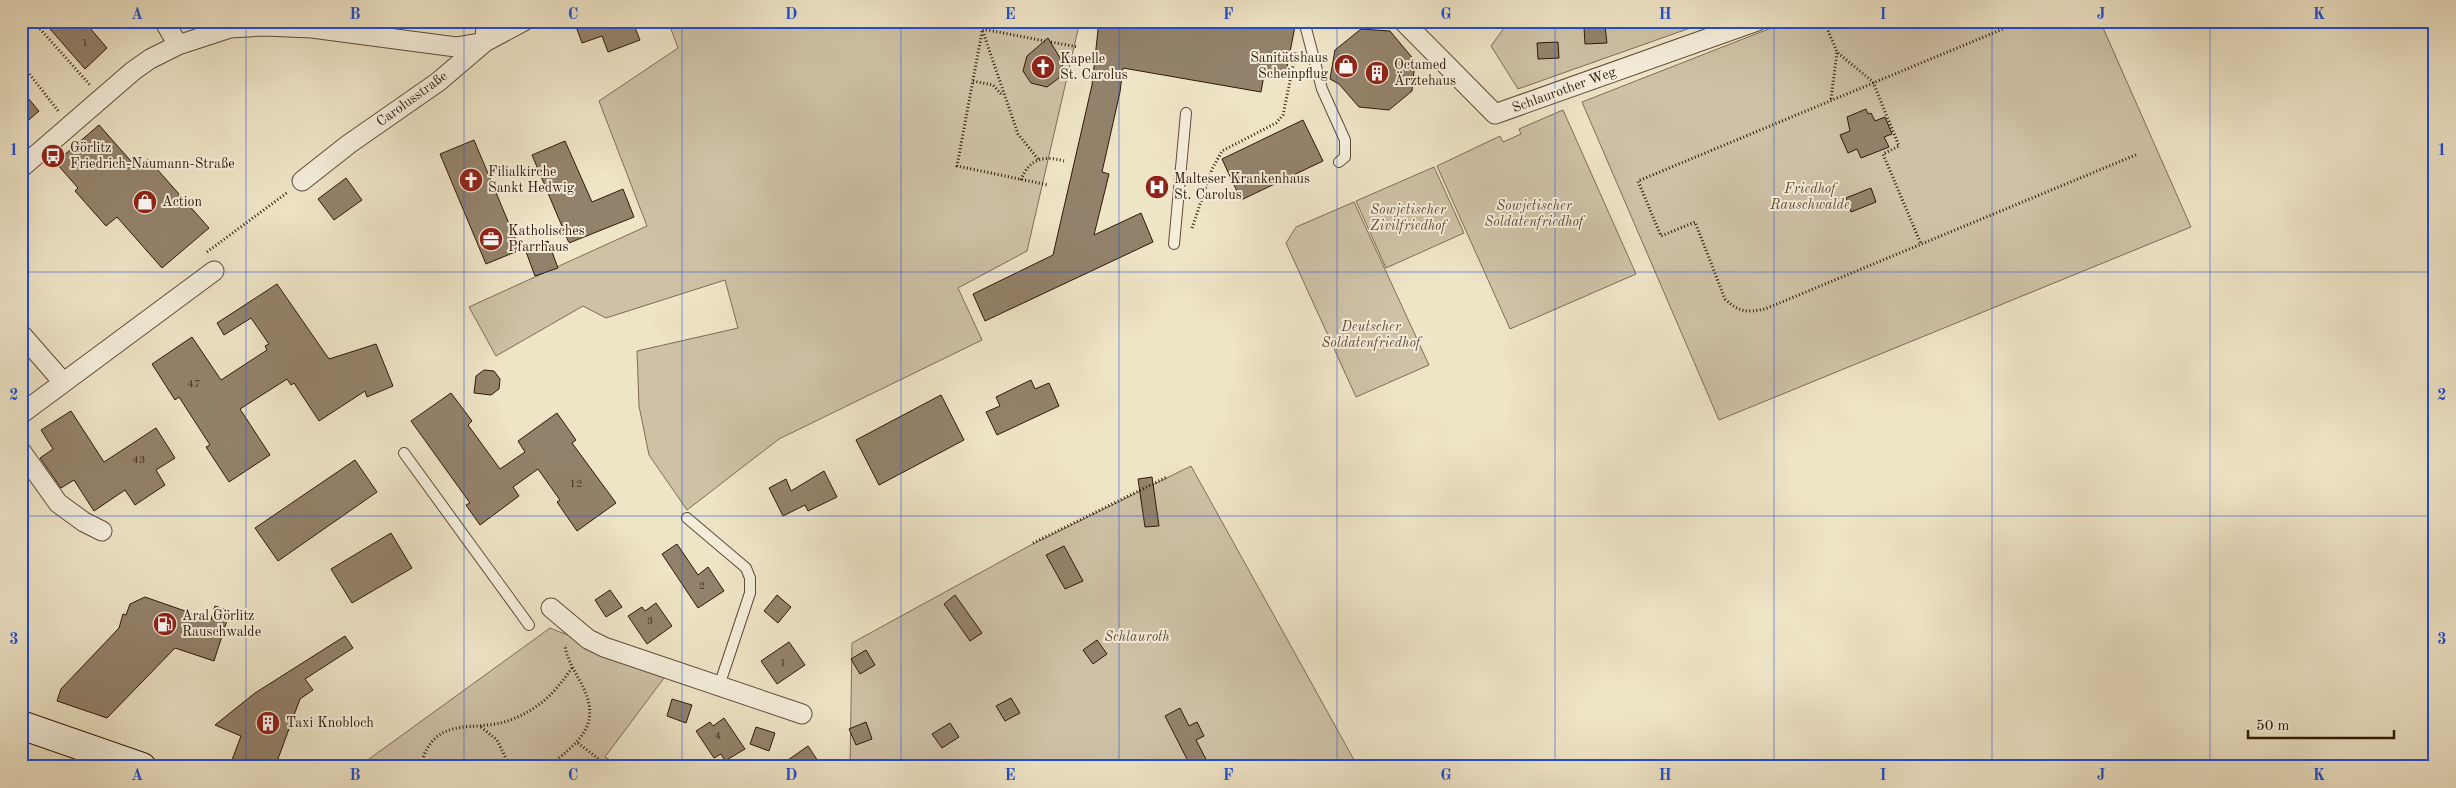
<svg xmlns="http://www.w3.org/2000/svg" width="2456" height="788" viewBox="0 0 2456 788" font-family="'Old Standard TT',serif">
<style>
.green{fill:#cec1a6;stroke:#7f6c57}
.building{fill:#93826b;stroke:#301808}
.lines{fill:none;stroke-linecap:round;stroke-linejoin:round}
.lane-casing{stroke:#604b38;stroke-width:12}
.street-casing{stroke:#604b38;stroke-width:21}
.secondary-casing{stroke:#301808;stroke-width:30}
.path{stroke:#301808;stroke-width:3;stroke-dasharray:1 2.5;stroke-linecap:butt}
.lane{stroke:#f4edda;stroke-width:10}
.street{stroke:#f4edda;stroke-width:19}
.secondary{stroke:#f4edda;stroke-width:28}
.grid{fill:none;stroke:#1d4ed8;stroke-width:1;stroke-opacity:0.55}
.labels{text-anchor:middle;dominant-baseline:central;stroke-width:4;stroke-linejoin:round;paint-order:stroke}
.number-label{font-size:11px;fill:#493221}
.poi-label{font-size:14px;fill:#301808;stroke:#f4edda;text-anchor:start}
.street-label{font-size:14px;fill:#301808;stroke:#f4edda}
.park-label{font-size:14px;font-style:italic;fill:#5f4b37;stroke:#f4edda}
.neatline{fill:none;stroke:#1d4ed8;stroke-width:2}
.grid-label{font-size:16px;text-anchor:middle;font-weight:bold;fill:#1d4ed8}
</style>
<rect width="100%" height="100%" fill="#eee4c6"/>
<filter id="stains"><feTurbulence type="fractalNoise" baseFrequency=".004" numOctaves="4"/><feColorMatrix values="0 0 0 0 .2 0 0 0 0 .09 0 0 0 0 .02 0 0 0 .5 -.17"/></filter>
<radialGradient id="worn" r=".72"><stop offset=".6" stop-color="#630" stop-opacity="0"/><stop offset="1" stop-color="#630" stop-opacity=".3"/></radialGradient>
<!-- green -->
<path class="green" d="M668,21H1080L1027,251L958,288L982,340L779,439L687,510L649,455L639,406L637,351L738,328L725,280L606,318L583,306L496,356L469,307L647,226L599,101L678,48Z
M1509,21H1710L1518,89L1491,46Z
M1789,21H2100L2191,227L1719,420L1582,102Z
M1563,110L1636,274L1510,329L1437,166L1500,136L1503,142L1521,134L1519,129Z
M1434,167L1464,233L1386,268L1356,201Z
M1354,202L1429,365L1356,397L1286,243L1296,227Z
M1191,466L1358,767H850L852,643L1029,546Z
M550,628L667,674L605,757L622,767H358Z"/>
<!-- building -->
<path class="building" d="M43,21H84L107,48L85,69Z
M584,21H637L638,24L634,25L640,40L608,52L602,36L582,43L575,24Z
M1099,21H1296L1285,78L1264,75L1261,92L1123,68L1120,92L1102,172L1109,174L1094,235L1141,213L1153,242L985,321L973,294L1053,255L1092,85Z
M1605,26L1607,43L1585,44L1584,27Z
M1361,29L1390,31L1415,61L1412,91L1389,110L1359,107L1339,84L1330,79L1335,50Z
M1048,38L1063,63L1059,78L1047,87L1031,83L1023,71L1027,56Z
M1558,42L1559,58L1538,59L1537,43Z
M21,90L39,111L21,127Z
M1866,109L1868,114L1871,113L1875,121L1885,117L1892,134L1884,137L1889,147L1861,158L1857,149L1848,153L1840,135L1850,131L1847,117Z
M1303,120L1323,161L1241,200L1222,159Z
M99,125L137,168L148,159L209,228L162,268L117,217L106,226L75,191L78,188L57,164L65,157L63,156Z
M474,140L520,250L486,264L440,154Z
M565,141L592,202L623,189L634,217L569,243L532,155Z
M346,178L362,200L334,220L318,199Z
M1871,188L1876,202L1851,212L1846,198Z
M548,241L558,268L535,276L525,249Z
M277,284L329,359L376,344L393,386L367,397L365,391L319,421L294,383L291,385L287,379L240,409L270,455L229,482L206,447L210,445L179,397L175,400L152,364L192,337L221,380L267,350L265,346L269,344L251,318L224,335L217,323Z
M484,370L494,371L500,379L499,389L491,395L474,393L476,376Z
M1031,380L1035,389L1049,383L1059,406L997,435L986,412L1000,406L996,397Z
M451,393L472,421L468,425L500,469L525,452L518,441L557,413L576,440L572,443L616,503L577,531L557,502L560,500L538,469L513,487L519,496L480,525L466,505L470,503L411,421Z
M941,395L964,440L879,485L856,440Z
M71,411L104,462L156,428L175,458L156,470L165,485L135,505L125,490L94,511L74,480L61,488L40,458L53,449L41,430Z
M355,460L377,492L278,561L255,528Z
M824,471L837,497L808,511L805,505L783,516L769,488L786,479L791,491Z
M1152,477L1159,526L1145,527L1138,479Z
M391,533L412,568L352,603L331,569Z
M677,544L698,575L708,567L724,591L698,608L662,554Z
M1064,546L1083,581L1065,589L1046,555Z
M610,590L622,607L606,617L595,600Z
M777,595L791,607L778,623L764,611Z
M955,595L982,633L970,641L944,604Z
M145,597L211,620L215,606L230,611L214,661L175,648L107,718L57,701L61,689L119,628L123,614L126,615L130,604Z
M656,603L672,626L647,644L628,616L642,607L645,611Z
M345,636L353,648L305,679L313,690L300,699L275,767H250L232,760L241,736L215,725L255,693Z
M1097,640L1107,654L1093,664L1083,650Z
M789,642L805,665L777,684L761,661Z
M866,650L875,665L860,674L851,659Z
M1011,698L1020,713L1005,721L996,706Z
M672,699L692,705L686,723L667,716Z
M1180,708L1189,726L1197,722L1204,736L1196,740L1210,767H1191L1165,716Z
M724,718L745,749L725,761L721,754L714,758L696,731L710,722L713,726Z
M866,722L872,739L856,745L849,729Z
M950,723L959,737L942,748L932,734Z
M756,727L775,733L769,751L750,744Z
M808,746L822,767H778Z"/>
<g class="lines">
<!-- lane casing -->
<g class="lane-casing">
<path id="lane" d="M1304,21L1322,89L1345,140V157L1339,162
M1174,244L1186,113
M404,453L529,625
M687,518L746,568L750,578V593L719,686"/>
</g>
<!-- street casing -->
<g class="street-casing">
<path id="street" d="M164,21L178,45
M1403,21L1495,114L1757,21
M485,42L486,21
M21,168L133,71L150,59L178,45L230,28L264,26L312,28L456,47L485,42
M302,181L349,144L438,82L485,42L524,21
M21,334L63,382
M21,414L214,271
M21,451L58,503L84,522L102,531
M551,608L588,639L604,647L802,714"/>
</g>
<!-- secondary casing -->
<g class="secondary-casing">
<path id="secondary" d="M21,725L142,767"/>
</g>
<!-- path -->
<path class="path" d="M33,21L90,85
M984,21L957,166L1048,185
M1824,21L1837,52L1873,82L1899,146L1883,154L1921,244
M2022,21L1638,181L1661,236L1695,222L1725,299C1739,312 1746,313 1765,309L2138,154
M1051,42L1078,47
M21,63L59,112
M973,81L993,85L1001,94
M1831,99L1837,52
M1038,159L1018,134L982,29L1045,41
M1021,180C1029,159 1043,155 1064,161
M1192,228L1212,169L1222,151L1276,123L1283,115L1296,52
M207,252L288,192
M1033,543L1167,477
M481,727L497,740L510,767
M578,743L609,767
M420,767C435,711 474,735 513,719C542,707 555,692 572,668
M548,767C580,741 604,724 580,681C574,670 566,657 565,645"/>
<!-- lane -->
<use href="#lane" class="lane"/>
<!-- street -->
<use href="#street" class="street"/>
<!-- secondary -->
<use href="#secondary" class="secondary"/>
</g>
<!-- grid -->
<path class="grid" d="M246,21V767M464,21V767M682,21V767M901,21V767M1119,21V767M1337,21V767M1555,21V767M1774,21V767M1992,21V767M2210,21V767M21,272H2435M21,516H2435"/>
<!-- icons -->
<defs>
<g id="shop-disc" transform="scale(1.25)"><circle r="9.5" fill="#8f2418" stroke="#f4edda"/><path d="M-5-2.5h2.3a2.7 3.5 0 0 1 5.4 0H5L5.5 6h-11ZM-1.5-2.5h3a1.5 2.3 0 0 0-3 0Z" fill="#fff"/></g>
<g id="church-disc" transform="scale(1.25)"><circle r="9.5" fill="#8f2418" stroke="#f4edda"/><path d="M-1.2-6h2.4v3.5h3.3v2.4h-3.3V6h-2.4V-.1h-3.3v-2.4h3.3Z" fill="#fff"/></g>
<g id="building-disc" transform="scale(1.25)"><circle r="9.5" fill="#8f2418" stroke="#f4edda"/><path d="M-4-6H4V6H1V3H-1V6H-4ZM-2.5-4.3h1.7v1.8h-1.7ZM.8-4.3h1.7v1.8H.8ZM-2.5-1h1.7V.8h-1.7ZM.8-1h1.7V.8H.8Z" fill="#fff"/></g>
<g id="bus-disc" transform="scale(1.25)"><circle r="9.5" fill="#8f2418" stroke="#f4edda"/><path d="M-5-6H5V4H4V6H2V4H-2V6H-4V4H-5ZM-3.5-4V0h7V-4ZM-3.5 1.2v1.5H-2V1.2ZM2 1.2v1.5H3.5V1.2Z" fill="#fff"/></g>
<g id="hospital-disc" transform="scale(1.25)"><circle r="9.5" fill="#8f2418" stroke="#f4edda"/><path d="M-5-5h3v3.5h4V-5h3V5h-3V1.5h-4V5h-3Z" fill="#fff"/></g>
<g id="office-disc" transform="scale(1.25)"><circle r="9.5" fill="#8f2418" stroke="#f4edda"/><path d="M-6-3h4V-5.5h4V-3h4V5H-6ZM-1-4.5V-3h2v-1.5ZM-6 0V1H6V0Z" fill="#fff"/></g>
<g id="fuel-disc" transform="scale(1.25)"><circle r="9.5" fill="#8f2418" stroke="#f4edda"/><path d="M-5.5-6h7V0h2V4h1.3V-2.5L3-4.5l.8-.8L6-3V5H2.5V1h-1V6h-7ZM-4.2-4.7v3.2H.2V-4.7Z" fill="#fff"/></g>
</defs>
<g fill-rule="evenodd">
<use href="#shop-disc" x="1346" y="66"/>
<use href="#church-disc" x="1043" y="67"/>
<use href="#building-disc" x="1377" y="73"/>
<use href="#bus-disc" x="53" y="156"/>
<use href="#church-disc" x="471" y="180"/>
<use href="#hospital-disc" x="1157" y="187"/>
<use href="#shop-disc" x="145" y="202"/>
<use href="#office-disc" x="491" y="239"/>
<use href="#fuel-disc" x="165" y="624"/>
<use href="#building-disc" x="268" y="723"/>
</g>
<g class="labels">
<!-- number labels -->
<g class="number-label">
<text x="85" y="43">1</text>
<text x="194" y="384">47</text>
<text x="139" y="460">43</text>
<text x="576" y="484">12</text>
<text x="702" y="586">2</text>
<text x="650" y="621">3</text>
<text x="783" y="663">1</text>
<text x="718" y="736">4</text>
</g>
<!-- poi labels -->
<g class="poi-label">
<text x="1328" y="58" text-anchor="end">Sanitätshaus<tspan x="1328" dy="16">Scheinpflug</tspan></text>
<text x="1060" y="59">Kapelle<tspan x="1060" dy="16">St. Carolus</tspan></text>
<text x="1394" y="65">Octamed<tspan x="1394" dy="16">Ärztehaus</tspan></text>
<text x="70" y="148">Görlitz<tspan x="70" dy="16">Friedrich-Naumann-Straße</tspan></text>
<text x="488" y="172">Filialkirche<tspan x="488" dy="16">Sankt Hedwig</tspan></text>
<text x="1174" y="179">Malteser Krankenhaus<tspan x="1174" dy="16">St. Carolus</tspan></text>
<text x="162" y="202">Action</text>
<text x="508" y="231">Katholisches<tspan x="508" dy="16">Pfarrhaus</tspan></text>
<text x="182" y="616">Aral Görlitz<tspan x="182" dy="16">Rauschwalde</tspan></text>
<text x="286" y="723">Taxi Knobloch</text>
</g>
<!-- street labels -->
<g class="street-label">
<text transform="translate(1564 90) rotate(-20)">Schlaurother Weg</text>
<text transform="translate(412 99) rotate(-36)">Carolusstraße</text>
</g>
<!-- park labels -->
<g class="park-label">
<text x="1810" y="189">Friedhof<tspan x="1810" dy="16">Rauschwalde</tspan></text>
<text x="1534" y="206">Sowjetischer<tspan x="1534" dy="16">Soldatenfriedhof</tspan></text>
<text x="1408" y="210">Sowjetischer<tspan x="1408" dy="16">Zivilfriedhof</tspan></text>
<text x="1371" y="327">Deutscher<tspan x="1371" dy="16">Soldatenfriedhof</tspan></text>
<text x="1137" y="637">Schlauroth</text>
</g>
</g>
<!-- margin -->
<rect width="2456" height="788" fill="none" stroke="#eee4c6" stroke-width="55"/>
<!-- scale -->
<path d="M2248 730v8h146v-8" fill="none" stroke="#301808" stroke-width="2.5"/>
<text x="2256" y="730" font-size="15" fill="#301808" stroke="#f4edda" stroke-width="4" paint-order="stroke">50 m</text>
<rect x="28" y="28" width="2400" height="732" class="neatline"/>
<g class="grid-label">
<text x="137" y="19">A</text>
<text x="355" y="19">B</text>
<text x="573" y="19">C</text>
<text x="791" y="19">D</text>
<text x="1010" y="19">E</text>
<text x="1228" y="19">F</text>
<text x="1446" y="19">G</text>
<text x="1665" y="19">H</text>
<text x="1883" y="19">I</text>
<text x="2101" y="19">J</text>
<text x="2319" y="19">K</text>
<text x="14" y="155">1</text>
<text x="2442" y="155">1</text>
<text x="14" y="400">2</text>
<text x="2442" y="400">2</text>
<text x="14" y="644">3</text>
<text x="2442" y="644">3</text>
<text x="137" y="780">A</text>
<text x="355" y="780">B</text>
<text x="573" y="780">C</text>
<text x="791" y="780">D</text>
<text x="1010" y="780">E</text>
<text x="1228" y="780">F</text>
<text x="1446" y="780">G</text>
<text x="1665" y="780">H</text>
<text x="1883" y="780">I</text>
<text x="2101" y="780">J</text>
<text x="2319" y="780">K</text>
</g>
<rect width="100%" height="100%" filter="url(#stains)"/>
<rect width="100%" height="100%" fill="url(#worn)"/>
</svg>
